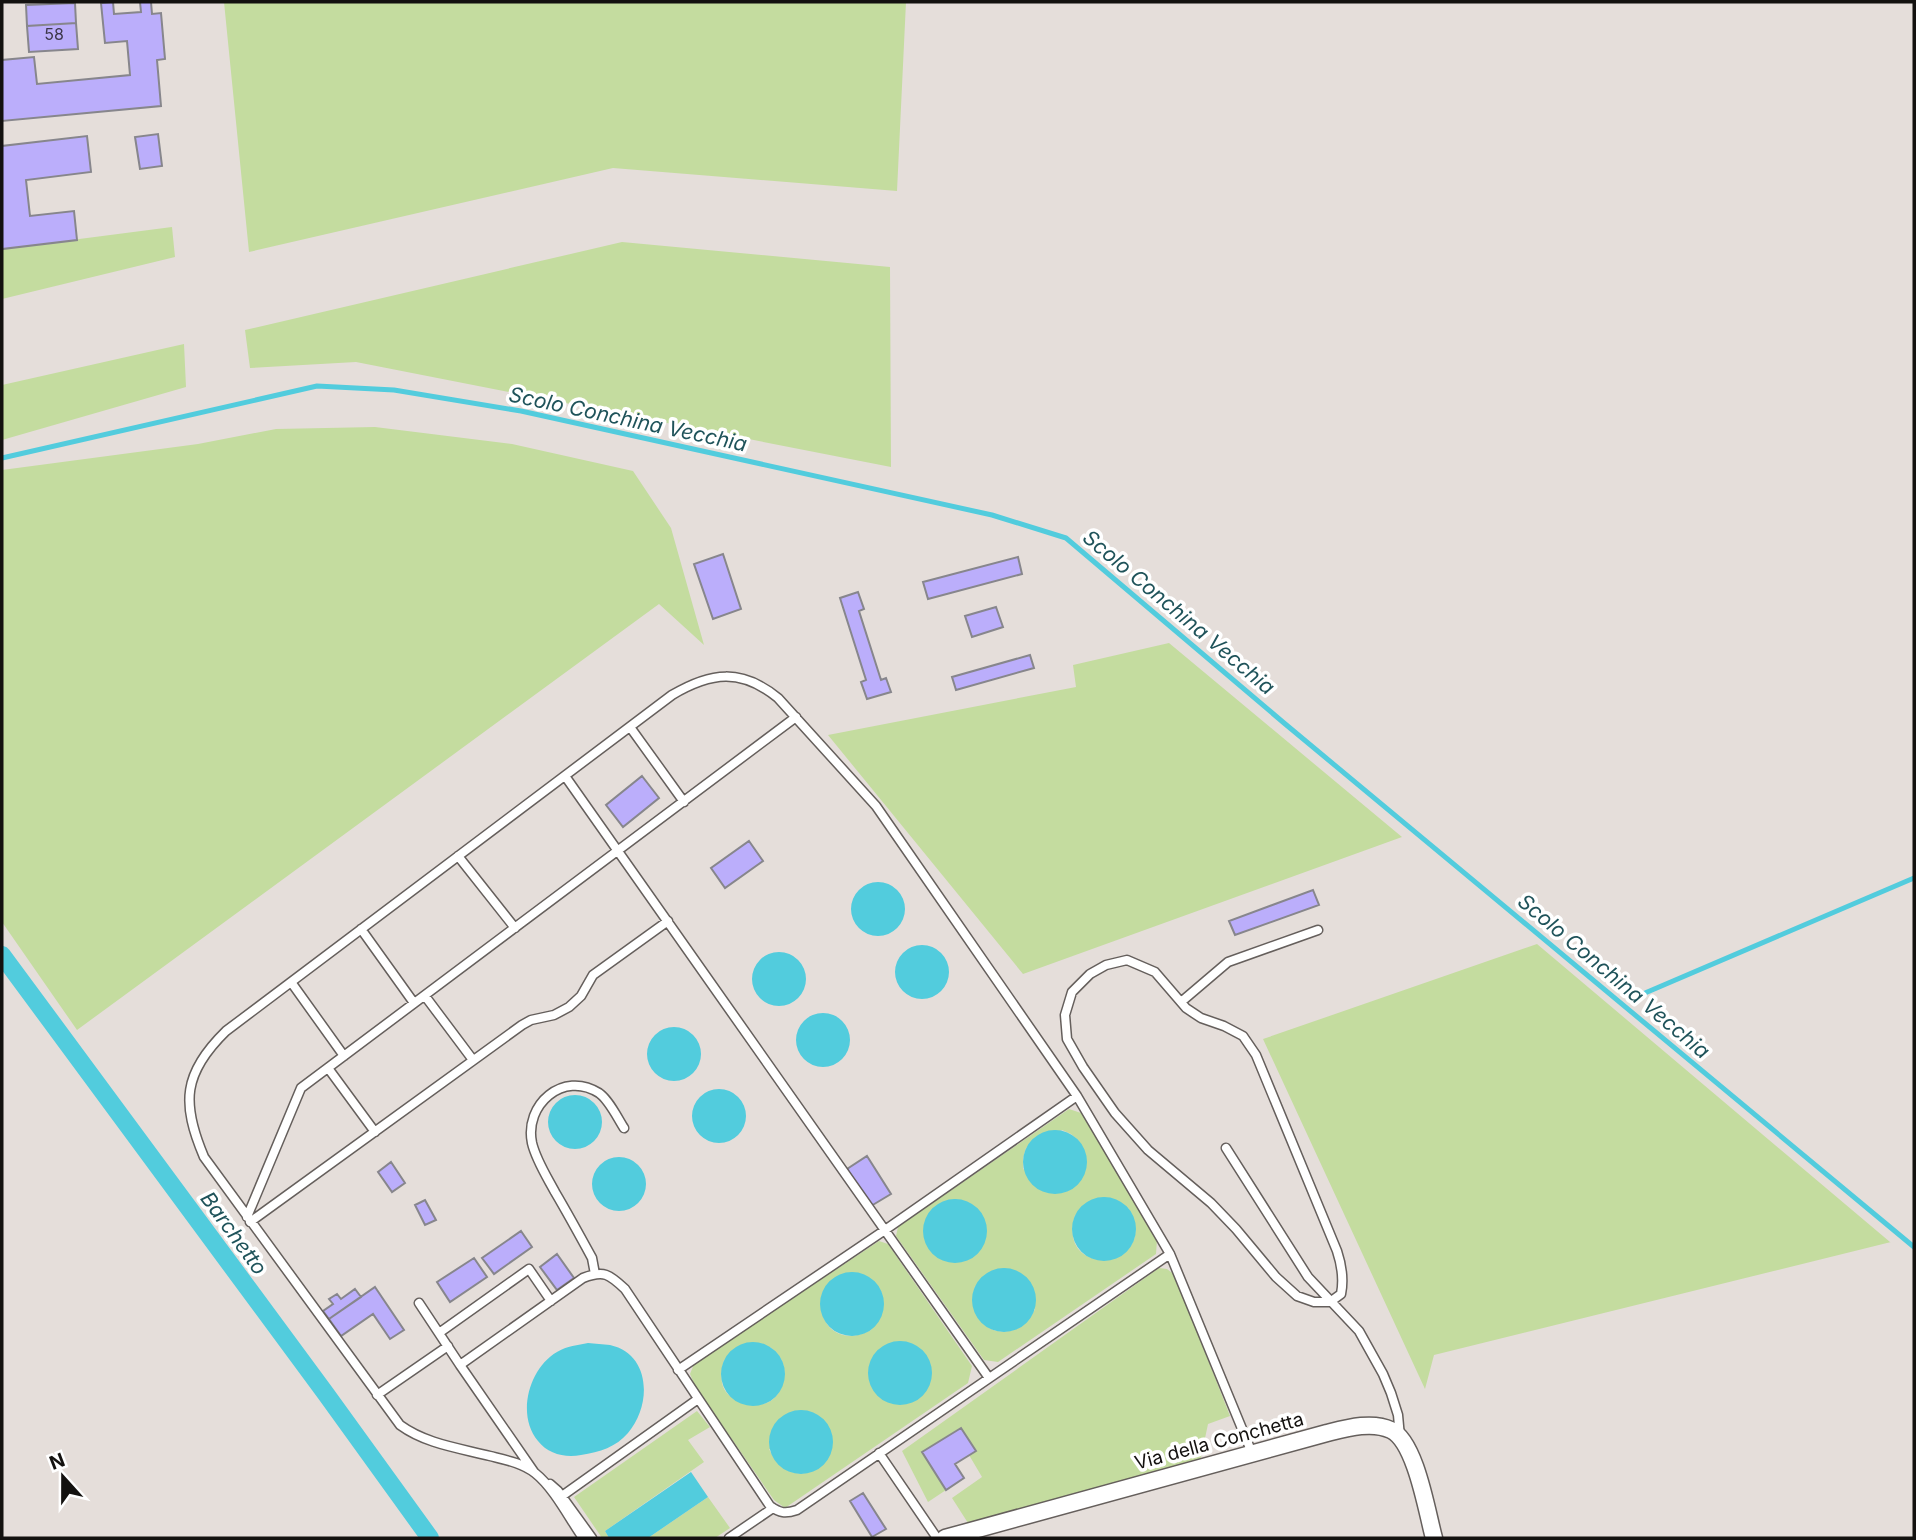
<svg xmlns="http://www.w3.org/2000/svg" width="1916" height="1540" viewBox="0 0 1916 1540" font-family="Inter,sans-serif">
<style>
.green{fill:#c4dc9f;fill-rule:evenodd}
.water{fill:#52ccdd}
.lines{fill:none;stroke-linecap:round;stroke-linejoin:round}
.stream{stroke:#52ccdd;stroke-width:5}
.canal{stroke:#52ccdd;stroke-width:18}
.building{fill:#bbaefb;stroke:#87868c;stroke-width:2}
.lane-casing{stroke:#655f5c;stroke-width:11}
.street-casing{stroke:#655f5c;stroke-width:19}
.lane{stroke:#fff;stroke-width:8}
.street{stroke:#fff;stroke-width:16}
.labels{text-anchor:middle;dominant-baseline:central;stroke-width:7;stroke-linejoin:round;paint-order:stroke}
.number-label{font-size:16px;fill:#3d384a}
.street-label{font-size:19px;fill:#13110f;stroke:#fff}
.water-label{font-size:21px;font-style:italic;fill:#1f535a;stroke:#fff}
</style>
<rect width="100%" height="100%" fill="#e5deda"/>
<!-- green -->
<path class="green" d="M224,2H906L897,191L613,168L249,252Z
M172,227L175,257L2,299V249Z
M622,242L890,267L891,467L356,362L250,368L245,330Z
M184,344L186,387L2,440V385Z
M375,427L512,444L633,471L671,528L704,645L659,604L77,1030L2,922V470L198,444L276,429Z
M1169,643L1402,837L1023,974L828,735L1076,687L1073,665Z
M1537,944L1890,1242H1891L1434,1355L1425,1389L1263,1039Z
M1069,1109L1084,1114L1157,1240L1156,1254L998,1362L984,1360L896,1236L898,1227ZM1062,1130L1071,1134L1079,1141L1081,1180L1074,1187L1065,1192L1023,1169V1158L1026,1148ZM1128,1208C1164,1267 1055,1283 1075,1215ZM975,1286L1035,1309C1016,1350 963,1331 975,1286Z
M879,1241L888,1244L972,1366L968,1383L785,1508L774,1500L695,1386L690,1374L694,1364ZM868,1277L876,1284L882,1293L871,1330C840,1347 814,1324 823,1291ZM770,1347C776,1352 781,1356 783,1364C788,1378 779,1402 762,1404C758,1405 750,1402 746,1402C722,1398 718,1383 724,1360ZM769,1449L827,1460C807,1482 781,1476 769,1449Z
M1159,1268L1167,1269L1175,1275L1230,1416L1208,1424L1200,1462L968,1523L952,1498L982,1477L969,1455L975,1450L960,1428L922,1452L946,1490L928,1502L902,1451Z
M697,1411L710,1427L688,1440L704,1462L605,1531L609,1538H602L574,1497Z
M708,1497L730,1528L715,1538H648Z"/>
<!-- water -->
<path class="water" d="M851 909a27 27 0 1 1 54 0a27 27 0 1 1-54 0Z
M895 972a27 27 0 1 1 54 0a27 27 0 1 1-54 0Z
M752 979a27 27 0 1 1 54 0a27 27 0 1 1-54 0Z
M796 1040a27 27 0 1 1 54 0a27 27 0 1 1-54 0Z
M647 1054a27 27 0 1 1 54 0a27 27 0 1 1-54 0Z
M692 1116a27 27 0 1 1 54 0a27 27 0 1 1-54 0Z
M548 1122a27 27 0 1 1 54 0a27 27 0 1 1-54 0Z
M1023 1162a32 32 0 1 1 64 0a32 32 0 1 1-64 0Z
M592 1184a27 27 0 1 1 54 0a27 27 0 1 1-54 0Z
M1072 1229a32 32 0 1 1 64 0a32 32 0 1 1-64 0Z
M923 1231a32 32 0 1 1 64 0a32 32 0 1 1-64 0Z
M972 1300a32 32 0 1 1 64 0a32 32 0 1 1-64 0Z
M820 1304a32 32 0 1 1 64 0a32 32 0 1 1-64 0Z
M868 1373a32 32 0 1 1 64 0a32 32 0 1 1-64 0Z
M721 1374a32 32 0 1 1 64 0a32 32 0 1 1-64 0Z
M588,1343C595,1344 603,1344 610,1345C651,1354 652,1405 628,1433C616,1447 600,1452 581,1455C565,1458 548,1454 538,1441C516,1415 529,1368 557,1352C567,1346 578,1345 588,1343Z
M769 1442a32 32 0 1 1 64 0a32 32 0 1 1-64 0Z
M691,1472L708,1497L648,1538H609L605,1531Z"/>
<g class="lines">
<!-- stream -->
<path class="stream" d="M2,458L317,386L394,390L521,411L992,515L1066,538L1284,723L1914,1247
M1645,993L1914,878"/>
<!-- canal -->
<path class="canal" d="M2,955L326,1394L430,1538"/>
</g>
<!-- building -->
<path class="building" d="M113,2L114,14L141,12L140,2H151L152,14L161,13L165,59L157,60L161,106L2,121V60L34,57L37,84L130,75L127,41L105,43L101,3Z
M75,3L76,23L27,26L26,5Z
M76,23L78,49L29,52L27,26Z
M158,134L162,166L140,169L135,137Z
M87,136L91,172L26,180L30,216L74,211L77,240L2,249V146Z
M723,554L741,609L713,619L694,564Z
M1018,557L1022,574L928,599L923,582Z
M858,592L864,609L859,611L881,680L886,678L891,692L867,699L861,682L866,680L840,598Z
M996,607L1003,627L972,637L965,616Z
M1030,655L1034,668L956,690L952,677Z
M642,776L659,798L623,827L606,805Z
M749,841L763,861L725,888L711,868Z
M1313,890L1319,905L1235,935L1229,921Z
M867,1156L891,1194L871,1206L847,1169Z
M391,1162L405,1183L392,1192L378,1172Z
M425,1200L436,1220L425,1225L415,1205Z
M521,1231L532,1247L494,1274L482,1258Z
M557,1254L574,1278L557,1290L540,1267Z
M474,1258L487,1277L450,1302L437,1282Z
M375,1287L404,1330L390,1339L373,1314L341,1336L329,1319Z
M355,1289L361,1297L329,1319L323,1311L333,1304L329,1299L337,1294L341,1299Z
M961,1428L976,1451L955,1464L964,1478L946,1490L922,1452Z
M863,1493L886,1529L872,1537L850,1501Z"/>
<g class="lines">
<!-- lane casing -->
<g class="lane-casing">
<path id="lane" d="M630,727L684,802
M565,776L989,1378
M458,856L515,928
M361,929L414,1003
M1127,960L1155,972L1186,1008L1201,1018L1224,1026L1243,1036L1256,1055L1337,1251C1342,1266 1344,1279 1341,1294L1330,1302H1314L1297,1296L1276,1277L1236,1229L1211,1203L1148,1150L1115,1113L1083,1067L1067,1039L1065,1015L1072,992L1090,974L1106,965Z
M291,982L344,1056
M425,996L473,1060
M1181,1002L1228,962L1318,930
M328,1068L375,1132
M1226,1148L1308,1277L1359,1331L1383,1374L1391,1393L1398,1415L1400,1437
M247,1217L301,1088L796,717
M250,1222L522,1025L531,1020L554,1015L569,1007L581,996L593,975L668,921
M595,1274L592,1258C580,1236 568,1214 555,1192C547,1177 536,1160 532,1143C524,1105 563,1070 599,1093C609,1100 617,1117 624,1128
M419,1303L460,1365L583,1278C604,1270 609,1274 625,1289L770,1506C780,1513 785,1514 797,1510L1170,1254
M439,1333L529,1269L551,1301
M460,1365L534,1472
M678,1370L885,1230L1077,1096
M377,1395L448,1346
M879,1453L937,1538
M550,1484L558,1491L592,1538
M562,1496L698,1399
M583,1538C569,1518 554,1488 535,1473C522,1463 506,1460 490,1456C459,1448 426,1444 400,1425L204,1157C181,1103 183,1073 226,1031L672,695C711,672 741,668 778,698L876,806L1077,1096L1170,1254L1252,1453
M729,1538L773,1508"/>
</g>
<!-- street casing -->
<g class="street-casing">
<path id="street" d="M945,1538L1327,1433C1347,1428 1372,1421 1391,1430C1416,1442 1427,1513 1434,1538"/>
</g>
<!-- lane -->
<use href="#lane" class="lane"/>
<!-- street -->
<use href="#street" class="street"/>
</g>
<g class="labels">
<!-- number labels -->
<g class="number-label">
<text x="54" y="34">58</text>
</g>
<!-- street labels -->
<g class="street-label">
<text transform="translate(1219 1441) rotate(-15)">Via della Conchetta</text>
</g>
<!-- water labels -->
<g class="water-label">
<text transform="translate(628 419) rotate(12)">Scolo Conchina Vecchia</text>
<text transform="translate(1179 612) rotate(40)">Scolo Conchina Vecchia</text>
<text transform="translate(1614 976) rotate(40)">Scolo Conchina Vecchia</text>
<text transform="translate(234 1233) rotate(54)">Barchetto</text>
</g>
</g>
<!-- border -->
<rect width="1916" height="1540" fill="none" stroke="#13110f" stroke-width="7"/>
<!-- north arrow -->
<g transform="translate(63 1477) rotate(339)" stroke="#ffffff" stroke-width="5" paint-order="stroke">
<path d="M0-5L12 26L0 18L-12 26Z" fill="#13110f"/>
<text y="-10" font-size="19" font-weight="bold" text-anchor="middle" fill="#13110f">N</text>
</g>
</svg>
